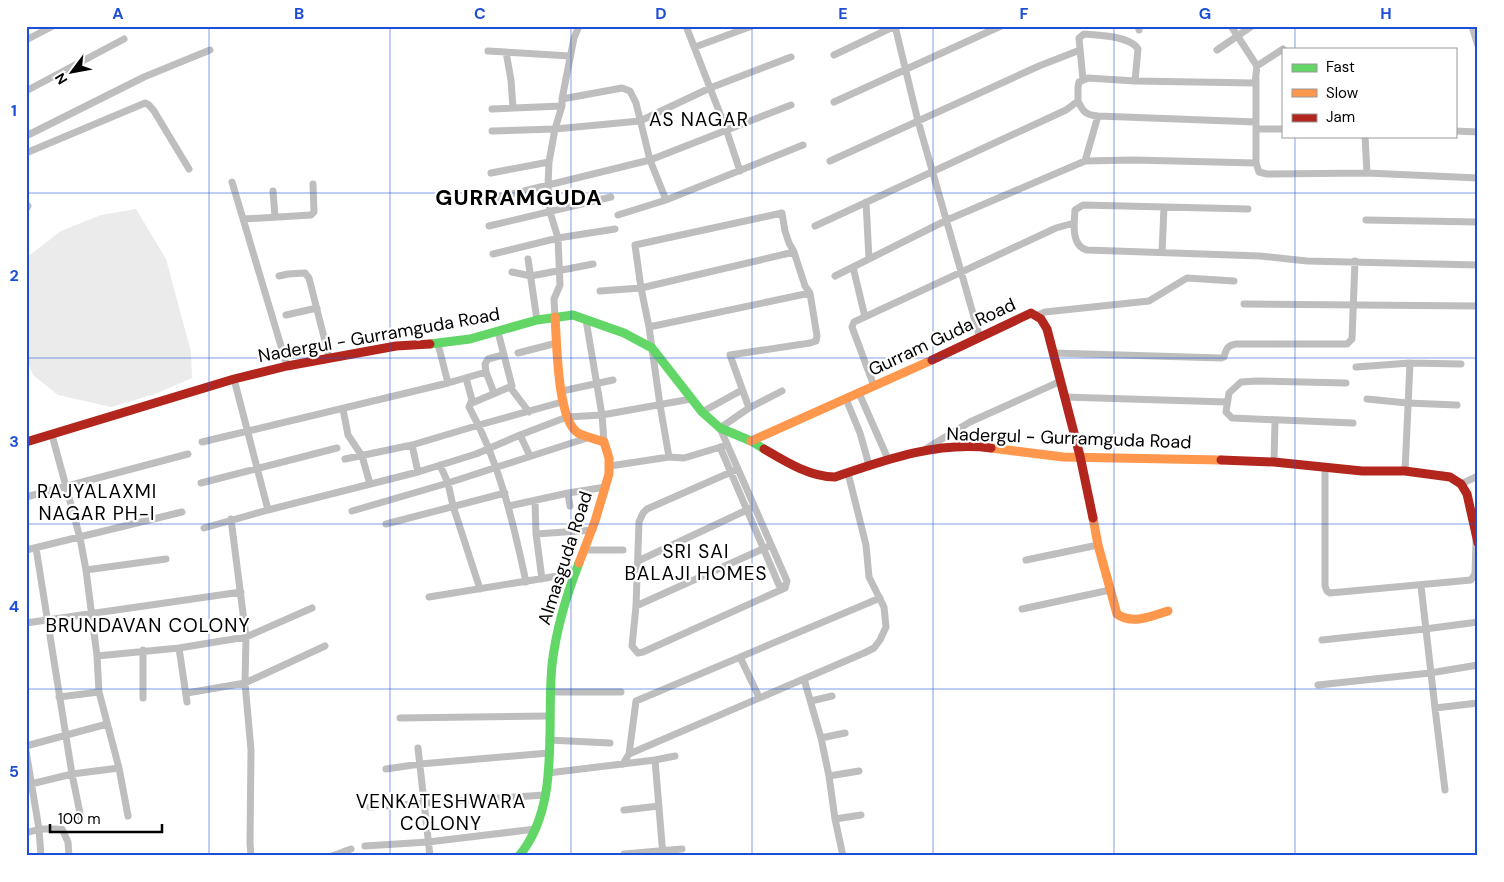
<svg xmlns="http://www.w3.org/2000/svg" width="1504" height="882" viewBox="0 0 1504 882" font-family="'DM Sans',sans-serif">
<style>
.green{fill:#ebebeb}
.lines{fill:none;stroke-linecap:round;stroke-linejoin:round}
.street{stroke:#bebebe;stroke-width:7}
.fast{stroke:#63d668;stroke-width:9}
.slow{stroke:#ff974d;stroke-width:9}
.jam{stroke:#b3261e;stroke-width:9}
.grid{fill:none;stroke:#1d4ed8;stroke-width:1;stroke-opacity:0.55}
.labels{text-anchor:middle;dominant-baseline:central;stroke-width:4.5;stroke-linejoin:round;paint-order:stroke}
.street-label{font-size:18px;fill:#000;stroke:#fff}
.neighbourhood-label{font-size:19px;letter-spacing:1px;fill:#000;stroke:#fff}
.district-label{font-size:22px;font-weight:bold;letter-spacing:1px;fill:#000;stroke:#fff}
.neatline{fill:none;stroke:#1d4ed8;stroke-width:2}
.grid-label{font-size:16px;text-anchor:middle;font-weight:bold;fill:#1d4ed8}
</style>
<rect width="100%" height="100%" fill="#fff"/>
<!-- green -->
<path class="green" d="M136,209L166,259L191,352L192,378L155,394L111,407L58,395L33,375L26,358V258L61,231L101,215Z"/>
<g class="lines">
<!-- street -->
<path class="street" d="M686,26L726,129L740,171
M895,26L918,121L980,338
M1138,26L1139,30
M1472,26L1478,46
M26,40L53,26
M695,47L752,26
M1217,50L1252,26
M488,51L570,56
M506,52L511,80L513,108
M834,55L895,26
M1257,66L1283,49
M1256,79V163L1259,172L1267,174L1367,173L1478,178
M1083,80L1079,38L1084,34C1098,35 1130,36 1138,49L1135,81
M26,91L124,39
M562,99L622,88L630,91L636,103L650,160L666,200
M1078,101C1083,112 1086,115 1098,116L1256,122
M834,102L1001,26
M492,109L562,106
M1256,129H1283
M492,131L555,129L640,121L710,88L791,57
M1455,131L1478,132
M26,136L144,77L210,50
M1365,136L1367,173
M26,153L145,103L149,105L154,111L189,169
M830,161L1039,66L1080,50
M1085,161L1098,116
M491,173L549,162
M232,182L287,366
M273,191L275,217
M483,201L650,160L791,105
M866,202L869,259
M26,204L28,206L26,209
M1248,209L1083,205L1075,210C1074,224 1071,246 1087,250L1260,256L1307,261L1478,265
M618,215L666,200L803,145
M244,219L311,215L314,212L313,184
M1366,220L1478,222
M489,226L611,197
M815,226L1066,110L1078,101V87L1079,82L1088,78L1135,81L1255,83L1257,66L1231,26
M1162,253L1164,207
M493,254L558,238L615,229
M528,259L537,320
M853,267L865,317
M512,272L531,276L593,264
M279,276L288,274L305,273L309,278L329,357
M835,276L947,220L1085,161L1133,160L1256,163
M600,291L641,288L794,252
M1244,304L1478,306
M286,315L317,308
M1038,315L1045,312L1149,301L1187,278L1234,281
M555,317L554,299L560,285L558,238L550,212L548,185L549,162L555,129L562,106V99L574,38L579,26
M586,320L602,415L604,442
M649,327L810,293
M518,353L557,343
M1054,353L1221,358L1224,357C1226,350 1227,345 1236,344H1347L1352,339L1355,261
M1356,367L1410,363L1461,364
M466,378L472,400L469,407C499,461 513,521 526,582
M234,379L268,510
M448,383L486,372
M1346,383L1256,381L1241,382L1229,393L1226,412L1232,418L1353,423
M874,386L852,327L854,322L1056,228L1074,223
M510,387L529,412
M562,391L613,380
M782,391L749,408L720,428L787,581L785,588
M494,393L486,372L485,364L488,359L503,355
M859,393L888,459
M1064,397L1227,402
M846,399L860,433L869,465
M1367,399L1407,403L1457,405
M472,403L512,386L498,332
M343,409L348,435L362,456L370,484
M702,412L742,390
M52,435L80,538L86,570L97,656L99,692L119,768L128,816
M520,435L530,456
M202,442L448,383L438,344
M412,445L418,472
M720,447L779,585L785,588
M927,448L970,422L1061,381
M669,457L660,405L649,327L641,288L635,245L782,213L785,231L789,243L794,252L805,286L810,293L817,336L816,341L810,343L730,355L749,408
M345,459L412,445L479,425L562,402
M1274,462L1275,421
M440,465L448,483L453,506L480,589
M610,466L669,457L684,458L724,446
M1325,468V586L1327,591L1330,593L1471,580L1475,574L1476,540
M738,469L647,509L643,513L639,522L636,606L632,646L638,653L643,652L785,588
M1405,471L1410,363
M201,483L337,448
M1461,484L1478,476
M568,493L570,506
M26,497L188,454
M535,501L536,534L542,579
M509,506L568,493L606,487
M352,511L448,483L590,437
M231,519L246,637L245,683L251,750L250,843L251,856
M386,524L505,493
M204,528L268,510L418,472L476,454L520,435L567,417L602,415L691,399
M536,534L593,530
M36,548L72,774L81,818
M26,550L182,512
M585,550H623
M1026,560L1098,545
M638,561L751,508
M86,570L166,559
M1421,586L1435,708L1478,703
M429,597L576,573
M636,606L767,547
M1022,609L1110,590
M26,623L241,592
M1322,640L1425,629L1478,622
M179,648L187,702
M97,656L179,648L246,637L312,608
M740,657L759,697
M804,679L821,738L829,776L835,819L843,856
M1318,685L1430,673L1478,665
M550,692H621
M187,693L245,683L325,646
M59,697L99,692
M143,698V650
M811,701L832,696
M1435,708L1445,790
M400,718L549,716
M821,738L845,733
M549,740L610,743
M26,746L107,724
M418,748L430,856
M26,751L39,829L41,856
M629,754L636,701L880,598
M655,760L663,856
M623,764L629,754L864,653L874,648L880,640L886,627L884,607L869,577L866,545L848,473
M386,769L420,764L549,753
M548,773L655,760L675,756
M829,776L859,771
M31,784L72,774L119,768
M370,807L544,795
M624,810L659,806
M835,819L861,815
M26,833L39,829H62L68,842L69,856
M365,846L428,842L536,829
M624,854L682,849
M332,856L351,849"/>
<!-- fast -->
<path class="fast" d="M430,344L470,339L537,320L573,315L624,333L652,348L702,412L720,428L751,441L764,449
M519,856C561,806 546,727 552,665C556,630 566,596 579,563"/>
<!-- slow -->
<path class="slow" d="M555,317C557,342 557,420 578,433C586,437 596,439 604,442L609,458V474L595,521L579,563
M751,441L932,360
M991,448L1063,457L1221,460
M1093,518L1098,545L1117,614C1132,625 1152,616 1168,611"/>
<!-- jam -->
<path class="jam" d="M932,360L1031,313L1041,319L1047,329L1080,456L1093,518
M26,442L234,379L287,366L396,346L430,344
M764,449C786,462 810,477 835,477C885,460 937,441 991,448
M1221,460L1274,462L1362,471H1405L1450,477L1461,484L1467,494L1478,543"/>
</g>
<!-- grid -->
<path class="grid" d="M209,26V856M390,26V856M571,26V856M752,26V856M933,26V856M1114,26V856M1295,26V49M1295,136V856M26,193H1478M26,358H1478M26,524H1478M26,689H1478"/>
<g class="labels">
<!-- street labels -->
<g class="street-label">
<text transform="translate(379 335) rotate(-10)">Nadergul - Gurramguda Road</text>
<text transform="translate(942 337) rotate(-25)">Gurram Guda Road</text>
<text transform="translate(1069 438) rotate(2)">Nadergul - Gurramguda Road</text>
<text transform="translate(565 558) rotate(-72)">Almasguda Road</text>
</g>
<!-- neighbourhood labels -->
<g class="neighbourhood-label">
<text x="699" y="119">AS NAGAR</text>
<text x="97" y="491">RAJYALAXMI<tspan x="97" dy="22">NAGAR PH-I</tspan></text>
<text x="696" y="551">SRI SAI<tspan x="696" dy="22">BALAJI HOMES</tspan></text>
<text x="148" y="625">BRUNDAVAN COLONY</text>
<text x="441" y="801">VENKATESHWARA<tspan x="441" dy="22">COLONY</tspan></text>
</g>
<!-- district labels -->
<g class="district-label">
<text x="519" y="197">GURRAMGUDA</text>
</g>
</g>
<!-- border -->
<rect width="1504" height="882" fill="none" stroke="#ffffff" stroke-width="55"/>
<!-- legend -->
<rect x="1282" y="48" width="175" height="90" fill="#ffffff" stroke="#999999"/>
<rect x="1292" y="64" width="25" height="8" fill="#63d668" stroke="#999999"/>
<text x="1326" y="72" font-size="15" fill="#000000">Fast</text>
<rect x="1292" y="89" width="25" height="8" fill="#ff974d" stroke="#999999"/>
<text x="1326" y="98" font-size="15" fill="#000000">Slow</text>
<rect x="1292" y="114" width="25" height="8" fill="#b3261e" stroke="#999999"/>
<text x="1326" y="122" font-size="15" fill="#000000">Jam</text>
<!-- north arrow -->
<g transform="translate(72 72) rotate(238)" stroke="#ffffff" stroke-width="4" paint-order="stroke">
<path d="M0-4L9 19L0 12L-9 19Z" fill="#000000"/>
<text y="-8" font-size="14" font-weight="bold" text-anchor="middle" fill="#000000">N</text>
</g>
<!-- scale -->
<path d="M50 824v8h112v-8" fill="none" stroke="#000000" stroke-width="2.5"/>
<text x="58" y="824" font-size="15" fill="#000000" stroke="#ffffff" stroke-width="4" paint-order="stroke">100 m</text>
<rect x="28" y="28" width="1448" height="826" class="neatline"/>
<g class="grid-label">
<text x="118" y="19">A</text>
<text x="299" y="19">B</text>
<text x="480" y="19">C</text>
<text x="661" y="19">D</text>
<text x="843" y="19">E</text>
<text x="1024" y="19">F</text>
<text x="1205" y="19">G</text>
<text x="1386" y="19">H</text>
<text x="14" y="116">1</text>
<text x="14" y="281">2</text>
<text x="14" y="447">3</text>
<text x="14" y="612">4</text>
<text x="14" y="777">5</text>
</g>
</svg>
